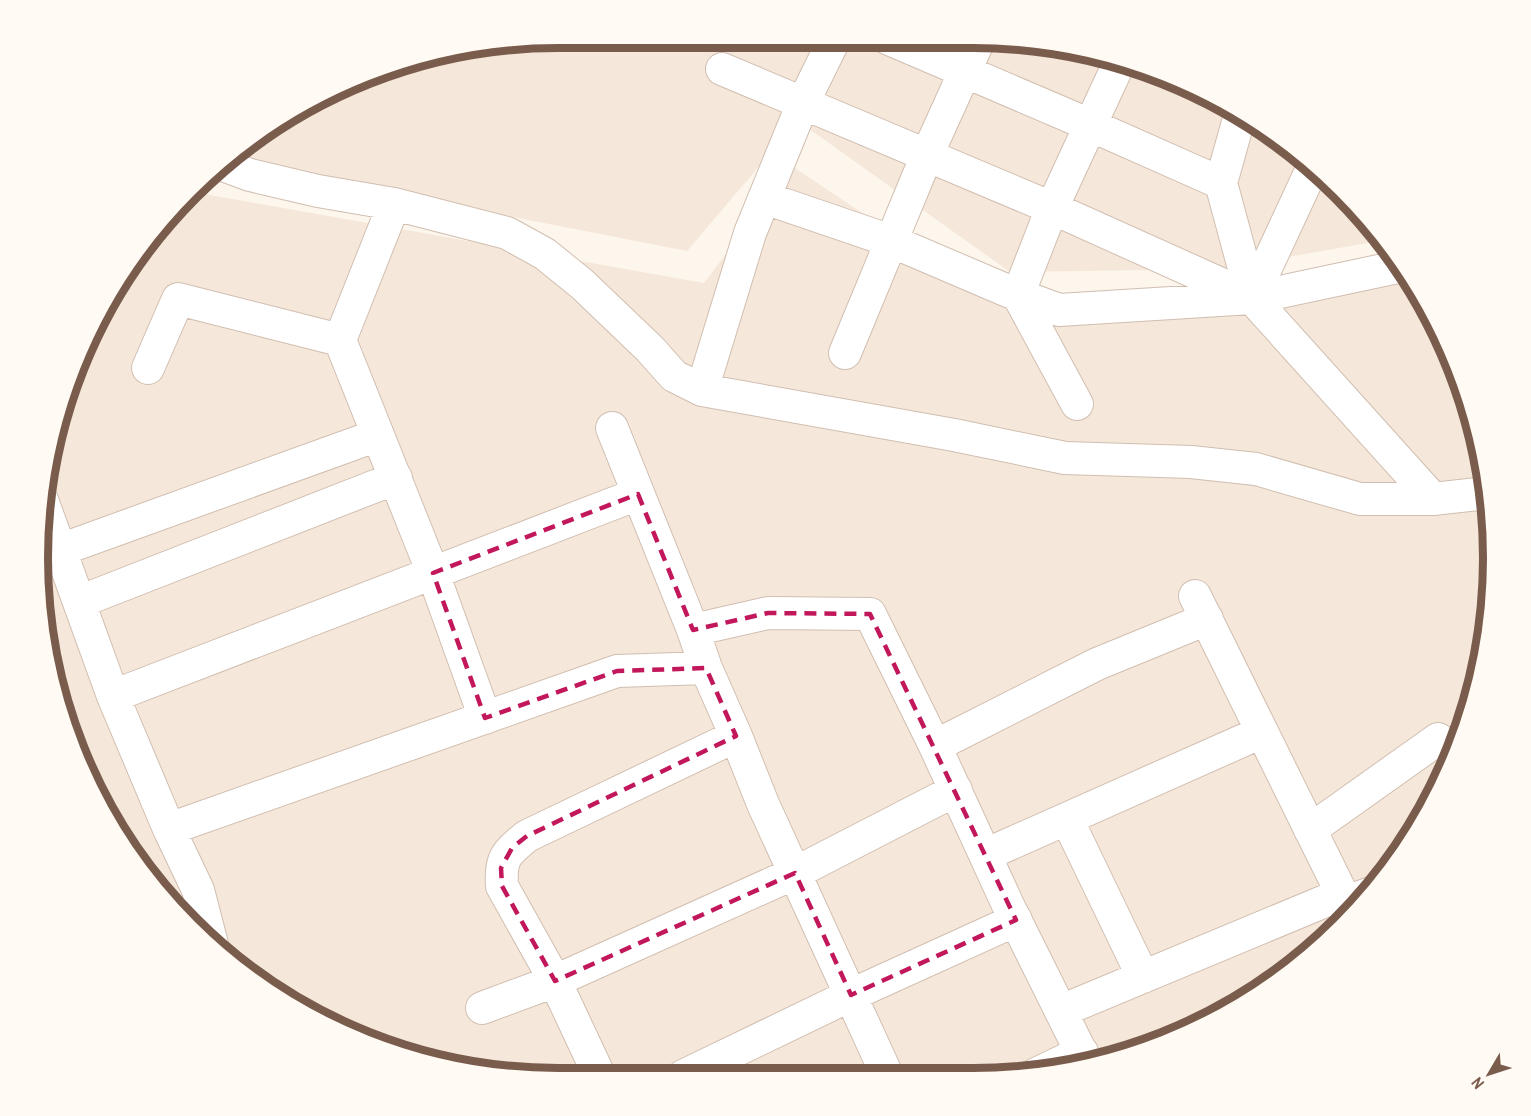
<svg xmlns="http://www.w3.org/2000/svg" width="1531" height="1116" viewBox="0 0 1531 1116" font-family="'Archivo Narrow',sans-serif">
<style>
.residential{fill:#f5e8da}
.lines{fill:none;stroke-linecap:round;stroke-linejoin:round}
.street-casing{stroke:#d1beb0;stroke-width:34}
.street{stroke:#fff;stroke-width:32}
.marked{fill:none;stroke:#c2185b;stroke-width:4.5;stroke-dasharray:12 8;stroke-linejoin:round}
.rim{fill:none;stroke:#7a5c4d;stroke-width:8}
</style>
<rect width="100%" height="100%" fill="#fdf6ec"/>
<!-- residential -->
<path class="residential" d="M558,38H973L1107,55L1262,125L1385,240L1219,269L1010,272L798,121L687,251L228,161L269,125L423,55Z
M792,166L992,300L1214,305L1402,267L1440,327L1476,423L1492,524L1489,626L1466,725L1424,818L1365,901L1290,971L1173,1039L1041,1074L524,1077L391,1051L298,1009L215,950L145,875L77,757L42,626V490L91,328L166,215L193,192L704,283Z"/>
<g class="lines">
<!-- street casing -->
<g class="street-casing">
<path id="street" d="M887,38L1090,125L1221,183
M1120,61L1052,208L1252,298L1433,499
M722,69L1052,208L1018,295L1077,404
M1240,115L1221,183L1252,298
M223,165L250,175L318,191L394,204L507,233L545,254L582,284L650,349L674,376L702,390L954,435L1065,458L1191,462L1256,469L1360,499H1433L1487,493
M765,198L891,241L1008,291L1059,310L1252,298L1402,266
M394,204L340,340L433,573L485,718
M1252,298L1311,171
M845,353L927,155L980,38
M148,368L178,299L340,340
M702,390L750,233L803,103L835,38
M612,428L693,630L706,668L736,736L763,804L887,1075
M42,500L113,696L169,829L198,890L213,948
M60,550L378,435
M1195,596L1346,902L1371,893
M79,602L396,478
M693,630L768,613L870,614L935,746L1008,905L1086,1062
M113,696L638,494
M935,746L1097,664L1207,619
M1067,819L1143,977
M169,829L617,671L706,668
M1310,830L1438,739
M985,855L1262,732
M482,1008L555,981L795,873L956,790
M1061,1011L1342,894
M1036,1074L1082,1052
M683,1076L851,995L1016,920
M600,1077L555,981L502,886C500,858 506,853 527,836L736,736"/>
</g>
<!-- street -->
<use href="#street" class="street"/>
</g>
<!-- marked area -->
<path class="marked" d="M638,494L693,630L768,613L870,614L1016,920L851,995L795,873L555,981L502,886L501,868L512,848L527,836L736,736L706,668L617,671L485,718L433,573Z"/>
<!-- crop -->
<path d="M0 0H1531V1116H0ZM558 48H973A510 510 0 0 1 1483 558V558A510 510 0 0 1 973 1068H558A510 510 0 0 1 48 558V558A510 510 0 0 1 558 48Z" fill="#fffaf3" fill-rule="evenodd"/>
<path class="rim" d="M558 48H973A510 510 0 0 1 1483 558V558A510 510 0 0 1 973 1068H558A510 510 0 0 1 48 558V558A510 510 0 0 1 558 48Z"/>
<!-- north arrow -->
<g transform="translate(1489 1074) rotate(231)" stroke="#fffaf3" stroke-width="4.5" paint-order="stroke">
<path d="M0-4.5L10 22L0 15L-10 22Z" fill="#7a5c4d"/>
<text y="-9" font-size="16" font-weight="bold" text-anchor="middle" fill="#7a5c4d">N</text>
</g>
</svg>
